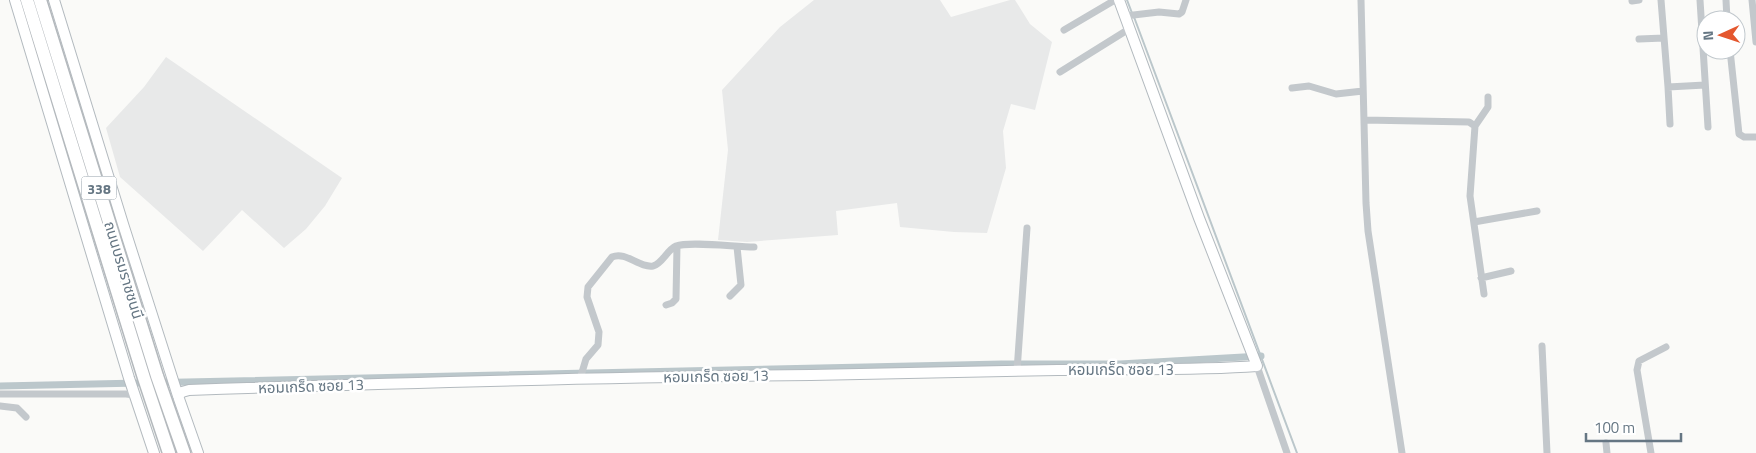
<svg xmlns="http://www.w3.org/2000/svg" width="1756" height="453" viewBox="0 0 1756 453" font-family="'Titillium Web','Noto Sans Thai',sans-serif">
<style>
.built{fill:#e8e9e9}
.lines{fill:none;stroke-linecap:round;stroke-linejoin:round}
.stream{stroke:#bbc7cb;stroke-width:2}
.canal{stroke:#bbc7cb;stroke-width:7}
.secondary-casing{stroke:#b3babf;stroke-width:12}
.highway-casing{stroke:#b4b9bd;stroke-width:15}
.street{stroke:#c3c8cc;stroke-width:7}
.secondary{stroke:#fff;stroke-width:10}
.highway{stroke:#fff;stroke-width:12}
.labels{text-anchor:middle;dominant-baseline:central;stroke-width:5;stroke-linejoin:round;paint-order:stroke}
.shield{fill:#fff;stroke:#939fa8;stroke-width:1}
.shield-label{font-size:14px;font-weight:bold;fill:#657683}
.street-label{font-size:15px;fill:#657683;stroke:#fff}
</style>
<rect width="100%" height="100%" fill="#fafaf8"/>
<!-- built -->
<path class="built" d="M814,0H940L951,17L1010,0H1015L1030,24L1052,42L1035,110L1011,104L1003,131L1006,168L987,233L954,232L900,227L897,203L836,211L838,235L747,242L718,240L728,150L722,90L780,27Z
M166,57L342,178L325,206L306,229L284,248L242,210L203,251L120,177L106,128L144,87Z"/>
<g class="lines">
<!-- stream -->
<path class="stream" d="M1127,0L1132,13
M1134,17L1297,453"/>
<!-- canal -->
<path class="canal" d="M0,386L1002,364H1120L1261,356"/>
<!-- secondary casing -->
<g class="secondary-casing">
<path id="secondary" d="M15,0L129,378L154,453
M54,0L123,224L178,396L198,453
M178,396L182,392L189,390C396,383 604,377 811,375C894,374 976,371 1058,370C1124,368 1191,371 1257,366L1199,218L1119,0"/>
</g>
<!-- highway casing -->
<g class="highway-casing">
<path id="highway" d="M27,0L144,378L169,453
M40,0L157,376L184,453"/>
</g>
<!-- street -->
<path class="street" d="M1361,0L1366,203L1368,231L1402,453
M1661,0L1668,87L1705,85
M1700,0L1708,127
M1726,0L1727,20
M1752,0L1756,42
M1632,1L1639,0
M1125,16L1159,12L1179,14L1182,12L1186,0
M1064,30L1115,0
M1639,39L1664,38
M1730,50L1739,134L1744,137H1756
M1060,72L1129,29
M1668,87L1670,124
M1292,88L1309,86L1336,94L1363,91
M1364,120L1469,122L1475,126L1470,196L1484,294
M1475,126L1488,107V97
M1474,222L1537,211
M1481,278L1511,271
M730,296L741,285L737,247
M666,305L672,303L676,299L677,246
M1542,346L1547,453
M1257,366L1287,453
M1017,371L1027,228
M580,379L586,359L598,345L599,332L587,297L588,287L612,257C626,251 639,268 653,266C662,264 667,250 676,246C690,241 736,247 754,247
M0,394H126L135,395
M0,406L17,408L26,417
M1606,443L1607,453
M1651,453L1637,370L1639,361L1666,347"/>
<!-- secondary -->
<use href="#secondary" class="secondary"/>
<!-- highway -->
<use href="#highway" class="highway"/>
</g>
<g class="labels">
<!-- shield labels -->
<rect class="shield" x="81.5" y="176.5" width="35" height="23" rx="4"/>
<g class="shield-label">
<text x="99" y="188">338</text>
</g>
<!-- street labels -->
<g class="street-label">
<text transform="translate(124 270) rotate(73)">ถนนบรมราชชนนี</text>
<text x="1121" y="369">หอมเกร็ด ซอย 13</text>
<text transform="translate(716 376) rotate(-1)">หอมเกร็ด ซอย 13</text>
<text transform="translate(311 386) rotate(-2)">หอมเกร็ด ซอย 13</text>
</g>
</g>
<!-- north arrow -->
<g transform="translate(1721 35) rotate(267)"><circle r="24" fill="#ffffff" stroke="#c1c8cd"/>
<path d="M0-4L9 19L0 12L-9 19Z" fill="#e4572e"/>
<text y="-8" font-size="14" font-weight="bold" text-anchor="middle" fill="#657683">N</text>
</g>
<!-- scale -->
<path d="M1586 433v8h95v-8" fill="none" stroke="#657683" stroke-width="2.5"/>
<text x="1594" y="433" font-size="15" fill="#657683" stroke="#ffffff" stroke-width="4" paint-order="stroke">100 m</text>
</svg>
